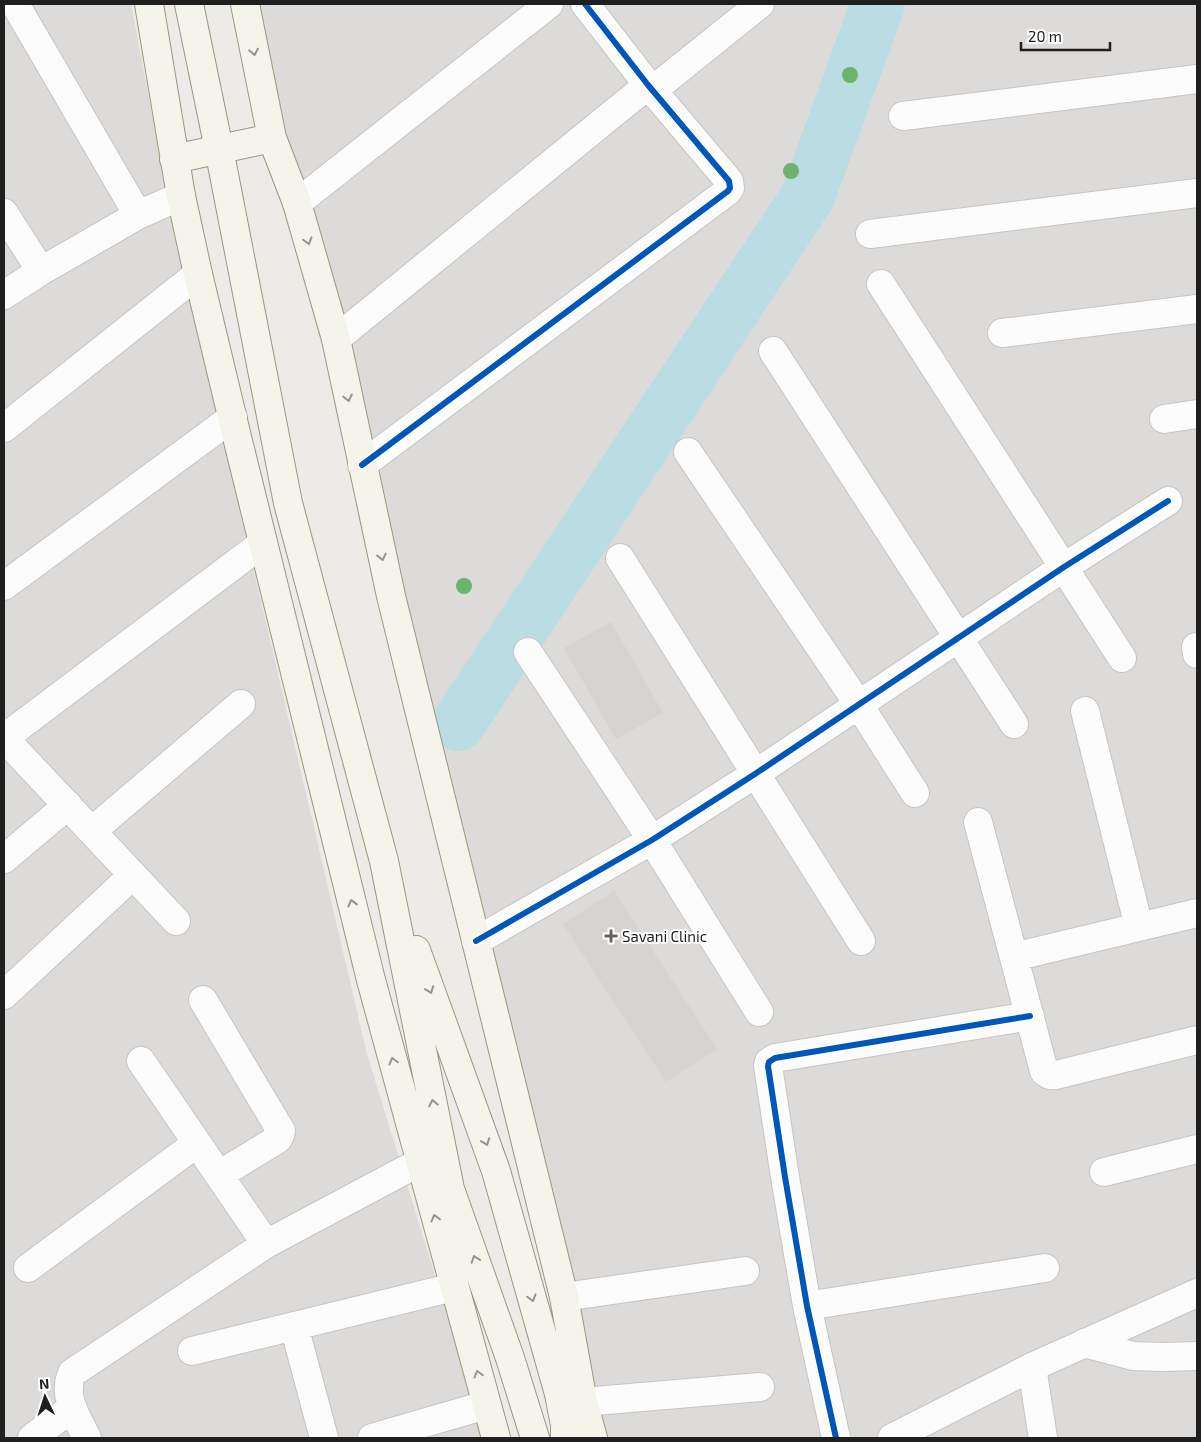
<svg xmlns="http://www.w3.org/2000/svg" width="1201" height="1442" viewBox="0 0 1201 1442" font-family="'Exo 2',sans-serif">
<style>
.residential{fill:#dcdbd9}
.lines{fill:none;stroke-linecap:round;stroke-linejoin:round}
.river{stroke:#b9dde2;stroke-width:54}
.building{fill:#d6d3d1}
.minor-casing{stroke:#c6c5c4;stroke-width:30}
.tertiary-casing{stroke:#c6c5c4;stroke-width:30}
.secondary-casing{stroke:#98987e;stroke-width:30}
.minor{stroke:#fcfcfc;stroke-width:28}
.tertiary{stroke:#fcfcfc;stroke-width:28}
.secondary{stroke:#f4f4eb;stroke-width:28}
.cycleway-casing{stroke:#fff;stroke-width:9}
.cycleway{stroke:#0057b8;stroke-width:6}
.tree{fill:#6db36c}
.oneway{stroke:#94948f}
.poi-dot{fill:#676665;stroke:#fff;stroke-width:2}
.labels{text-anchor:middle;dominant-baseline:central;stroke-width:4;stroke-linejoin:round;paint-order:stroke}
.poi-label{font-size:15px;fill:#1f1f1f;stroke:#fff;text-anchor:start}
</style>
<rect width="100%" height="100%" fill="#edebe8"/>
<!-- residential -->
<path class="residential" d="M4,4H131L173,225L367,1054L485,1438H4Z
M254,4H1197V1287L1026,1363L876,1438H601L279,135Z
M1197,1300V1438H909Z"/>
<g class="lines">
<!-- river -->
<path class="river" d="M458,724L808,196L878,4"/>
</g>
<!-- building -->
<path class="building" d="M611,622L663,713L616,739L564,648Z
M614,891L717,1049L666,1082L563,924Z"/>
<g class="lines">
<!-- minor casing -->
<g class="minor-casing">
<path id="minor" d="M15,4L138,215
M653,90L760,4
M903,116L1197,79
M297,203L549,4
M4,213L41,271
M870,234L1197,193
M881,284L1122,658
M4,295L41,271L138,215L181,196
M1002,333L1197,309
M336,339L648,85
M773,351L1014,724
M1164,419L1197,414
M4,428L198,274
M688,452L859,705L915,793
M362,465L728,191L730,188L729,181L648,85L585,4
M620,558L861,941
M4,586L233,417
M1196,647L1197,654
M528,652L652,840L759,1012
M1085,711L1139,927
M4,738L263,543
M4,738L176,921
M978,822L1044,1071C1048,1075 1050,1076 1056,1075L1197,1040
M92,831L241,704
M4,859L68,805
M476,941L652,840L755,774L1064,567L1168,501
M1014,957L1197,913
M4,995L133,875
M203,1000L281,1131L280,1135L278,1139L219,1175
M141,1061L266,1244
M1104,1172L1197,1149
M28,1268L197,1143
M564,1297L745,1271
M807,1306L1045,1268
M294,1326L324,1438
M1084,1343L1133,1356L1163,1357L1197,1356
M192,1351L454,1287
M1032,1367L1043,1438
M583,1402L760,1387
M32,1438L72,1408
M87,1438C77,1418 62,1396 72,1373L266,1244L420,1162
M372,1438L486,1405
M836,1438L807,1306L785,1177L768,1066L769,1062L775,1058L1030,1016"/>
</g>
<!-- tertiary casing -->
<g class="tertiary-casing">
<path id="tertiary" d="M892,1438L1032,1367L1197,1293"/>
</g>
<!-- secondary casing -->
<g class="secondary-casing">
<path id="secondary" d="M149,4L181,196L198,274L237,437L371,980L496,1438
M189,4L219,149L288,503L384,861L450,1189L510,1358L535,1438
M245,4L272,138L297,203L336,339L391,596L564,1297L583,1402L593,1438
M174,159L272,138
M416,950L496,1171L559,1394L565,1425V1438"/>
</g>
<!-- minor -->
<use href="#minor" class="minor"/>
<!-- tertiary -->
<use href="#tertiary" class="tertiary"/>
<!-- secondary -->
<use href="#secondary" class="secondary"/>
<!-- cycleway casing -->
<g class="cycleway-casing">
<path id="cycleway" d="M362,465L728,191L730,188L729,181L648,85L585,4
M476,941L652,840L755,774L1064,567L1168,501
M836,1438L807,1306L785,1177L768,1066L769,1062L775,1058L1030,1016"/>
</g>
<!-- cycleway -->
<use href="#cycleway" class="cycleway"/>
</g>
<!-- trees -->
<g class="tree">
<circle cx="850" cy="75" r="8"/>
<circle cx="791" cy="171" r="8"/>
<circle cx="464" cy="586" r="8"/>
</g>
<!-- one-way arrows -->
<defs><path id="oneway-chevron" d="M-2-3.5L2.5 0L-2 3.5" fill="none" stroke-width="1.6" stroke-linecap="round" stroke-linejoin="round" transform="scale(1.25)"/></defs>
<g class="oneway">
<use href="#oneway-chevron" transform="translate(254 52) rotate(79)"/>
<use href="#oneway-chevron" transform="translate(308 241) rotate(74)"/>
<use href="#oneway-chevron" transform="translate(348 398) rotate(78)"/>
<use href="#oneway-chevron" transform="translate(382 557) rotate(78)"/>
<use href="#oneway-chevron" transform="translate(352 903) rotate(-104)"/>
<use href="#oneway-chevron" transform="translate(430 990) rotate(70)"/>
<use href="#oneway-chevron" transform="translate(393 1061) rotate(-105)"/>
<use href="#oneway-chevron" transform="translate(433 1103) rotate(-101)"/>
<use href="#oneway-chevron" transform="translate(486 1142) rotate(70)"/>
<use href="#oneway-chevron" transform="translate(435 1218) rotate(-105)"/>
<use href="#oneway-chevron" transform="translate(475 1259) rotate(-109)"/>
<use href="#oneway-chevron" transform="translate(532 1298) rotate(74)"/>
<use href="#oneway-chevron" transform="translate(478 1374) rotate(-105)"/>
</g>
<!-- markers -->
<path class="poi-dot" d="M608.5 928.5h5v5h5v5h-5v5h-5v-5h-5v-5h5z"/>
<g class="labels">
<!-- poi labels -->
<g class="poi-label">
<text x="622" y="936">Savani Clinic</text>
</g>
</g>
<!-- border -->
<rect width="1201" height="1442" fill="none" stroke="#1f1f1f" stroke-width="10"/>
<!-- north arrow -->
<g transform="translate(45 1397) rotate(356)" stroke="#ffffff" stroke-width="4" paint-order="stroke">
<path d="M0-4L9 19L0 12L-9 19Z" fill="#1f1f1f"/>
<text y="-8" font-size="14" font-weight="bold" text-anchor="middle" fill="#1f1f1f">N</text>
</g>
<!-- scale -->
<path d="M1021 42v8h89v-8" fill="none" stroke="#1f1f1f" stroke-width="2.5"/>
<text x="1028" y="42" font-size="15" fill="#1f1f1f" stroke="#ffffff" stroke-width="4" paint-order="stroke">20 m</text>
</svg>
